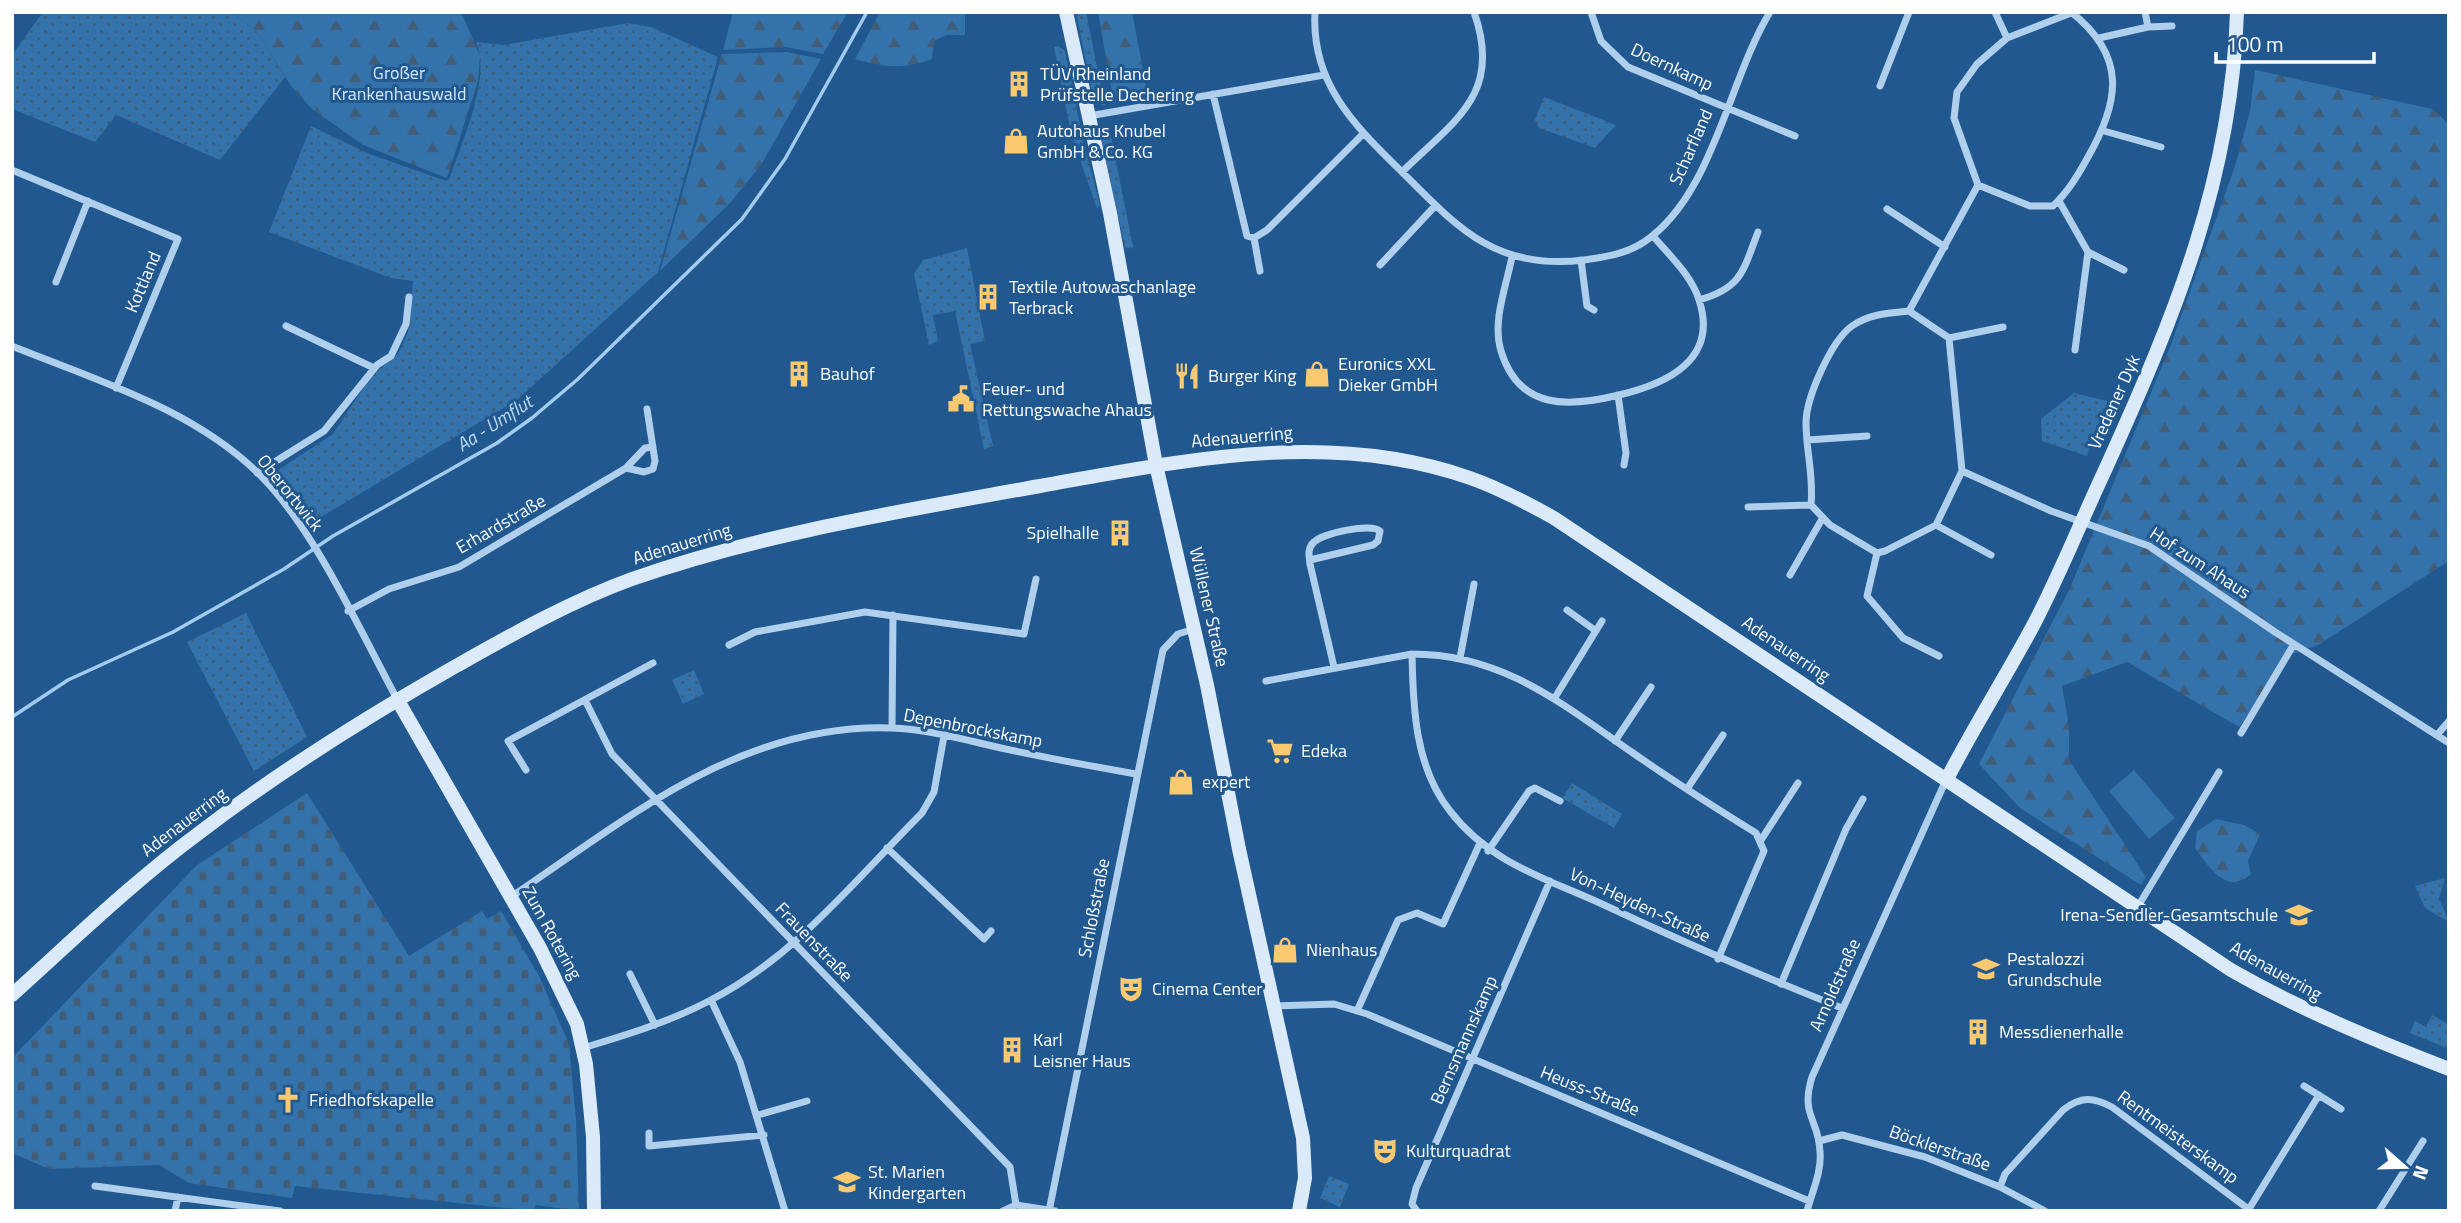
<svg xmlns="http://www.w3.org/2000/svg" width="2461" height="1223" viewBox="0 0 2461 1223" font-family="'Titillium Web',sans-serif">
<defs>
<pattern id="green-dots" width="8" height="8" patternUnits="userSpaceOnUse" patternTransform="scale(1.75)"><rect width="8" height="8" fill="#3472ac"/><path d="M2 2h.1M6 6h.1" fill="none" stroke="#415d77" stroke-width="1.8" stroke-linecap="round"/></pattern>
<pattern id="forest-firs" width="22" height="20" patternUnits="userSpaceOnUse" patternTransform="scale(1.75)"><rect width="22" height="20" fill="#3472ac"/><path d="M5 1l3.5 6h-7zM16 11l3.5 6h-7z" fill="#415d77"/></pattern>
<pattern id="cemetery-stones" width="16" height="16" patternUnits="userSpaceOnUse" patternTransform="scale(1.75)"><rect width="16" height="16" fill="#3472ac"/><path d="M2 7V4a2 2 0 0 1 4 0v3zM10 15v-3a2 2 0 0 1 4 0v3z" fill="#415d77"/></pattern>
</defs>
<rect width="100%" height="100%" fill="#20588f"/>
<path fill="url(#green-dots)" d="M43,12h189l26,21 27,44 -65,83 -104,-45 -21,27 -83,-33v-54z
M1076,12h10l19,94 -11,-4z
M628,23l23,4 67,30 -60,215 -141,128 -201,120 -38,-50 55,-36 39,-59 26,-21 10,-22 5,-51 -22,-3 -122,-46 42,-106 56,27 79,28 3,-1c12,-36 43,-103 27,-138l28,3z
M1058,46l7,5 16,79 -8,2 -3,-4 -16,-81z
M1544,97l72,28 -21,23 -56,-20 -4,-8z
M1110,131l23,116 -1,2 -7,-2 -25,-114z
M1075,136h7l18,69 -3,4 -24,-70z
M967,248l18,93 -15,3 23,102 -9,3 -29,-138 -22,4 5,26 -9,4 -15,-71 9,-14z
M2074,393l34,8 -21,55 -45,-15 -1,-22z
M246,613l61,124 -53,34 -67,-129z
M694,670l10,24 -21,10 -11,-24z
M1572,783l50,31 -8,14 -52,-30z
M2445,878l-6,20 10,24 -24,-14 -10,-22z
M2432,1015l17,10v24l-39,-16 5,-12 11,6z
M1329,1176l20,8 -9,23 -20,-9z"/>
<path fill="url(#forest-firs)" d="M232,12h229l19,44 -2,25 -31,97 -84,-33 -51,-36 -21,-23 -33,-53z
M733,12h115l-25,42 -38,-7 -62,3z
M880,12h85v23h-19l-12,6 -2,18c-29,11 -48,8 -77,0z
M1098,12h34l16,84 -34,7z
M787,52l34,7 -60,106 -31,38 -70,68 62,-217z
M2255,70l177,39 17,15v437l-131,84 -26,9 -53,73 -112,-65 -65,24 7,40v34l77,117 -5,8 -121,-77 -41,-44 91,-176 100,-241 65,-181 15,-55z
M2216,819l28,6 16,9 -12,27 3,13c-25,23 -43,-9 -56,-26l2,-17z"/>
<path fill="url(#cemetery-stones)" d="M307,793l102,163 73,-45 5,8 14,-8 38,65 30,68 7,76 3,91 -43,-6 -3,6 -238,-25 -3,12 -103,-15 -30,-18 -110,4 -37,-16v-95l185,-193z"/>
<path fill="#3472ac" d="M2134,770l41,48 -26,21 -40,-48z"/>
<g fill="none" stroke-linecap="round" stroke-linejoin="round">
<path stroke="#a3cbee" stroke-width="3.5" d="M12,717l56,-37 105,-48 111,-63 49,-33 164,-93 35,-25 46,-39 164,-160 43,-60 82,-147"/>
<path stroke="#afcfec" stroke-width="7" d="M1315,12c-4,70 38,112 84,157 58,58 96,102 185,91 21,-3 42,-6 60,-18 69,-46 84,-161 126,-230
M1591,12l10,29 27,26 167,69
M1995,12l12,26
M2148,27l24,-1
M2099,38l49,-11 -3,-15
M1880,86l29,-74
M1213,94l34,142 7,2 13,-8 96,-96
M1089,116l235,-41
M2104,131l57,16
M12,170l166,69 -62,149
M1402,172c53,-52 101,-78 72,-160
M1978,185l52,21h23c15,-14 25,-31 35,-49 32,-56 39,-101 -17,-145
M2059,201l29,51 36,18
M1887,209l58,38
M1254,238l6,33
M1512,257c-6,30 -20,64 -11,94 18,60 69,56 118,44 47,-11 100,-35 80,-95 -7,-24 -30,-45 -46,-64
M1581,260l6,46 7,4
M1380,265l55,-59
M56,282l32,-81
M1699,300c43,-12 44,-29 59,-68
M1909,311l40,27 13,133
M286,326l88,42
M1949,338l54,-11
M12,346c86,35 182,63 249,130 54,54 99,155 136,223
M2075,350l13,-98
M1618,395l8,58 -2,12
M1807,440l60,-4
M626,468l19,-20 8,-1
M257,473l67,-42 53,-66 14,-9 15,-32 3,-27
M1811,505l19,20 47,28 8,-2 51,-26 26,-54 89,40 98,35 126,86 174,111
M1748,507l63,-2c3,-28 -5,-54 -5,-82 0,-25 25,-82 46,-97 17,-12 37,-13 57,-15l69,-126 -24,-67 3,-26 20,-28 30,-26 64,-25
M1936,525l55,30
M1877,553l-10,43 36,42 36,18
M1310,560l63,-15 5,-4 2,-10c-9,-8 -57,2 -66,11 -7,6 -5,14 -4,22l24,103
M1790,575l32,-56
M1567,610l29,21
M348,611l41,-22 70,-22 167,-99 18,4 9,-3 2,-8 -8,-52
M729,645l26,-13 110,-20 159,22 12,-55
M1412,654c1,54 3,113 38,157 40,52 95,67 152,93 79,37 159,72 240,104
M1460,658l14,-74
M1266,681l146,-27c91,0 150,50 221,99 40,28 81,54 123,80l8,18 -46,108
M1554,699l48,-78
M585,700l27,54 398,413 6,38
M892,728l1,-113
M2241,733l53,-89
M2437,735l12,-14
M1615,741l36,-54
M526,770l-18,-29 145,-78
M1687,789l36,-54
M1761,840l37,-57
M887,848l97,91 7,-8
M1488,851l41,-60 6,-3 25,13
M511,897c117,-79 230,-174 380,-169 37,1 74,12 110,20 45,10 90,18 135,26
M2137,908l82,-136
M630,974l25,51
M1781,984l65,-155 17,-30
M711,1000l29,62 45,149
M1274,1006l60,-2 33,10 442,187
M1357,1011l41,-91 19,-7 26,11 37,-81
M583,1048c43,-13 86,-26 126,-47 84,-42 147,-122 213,-188l12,-21 10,-56
M2304,1086l37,23
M758,1115l49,-14
M649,1133v13l115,-11
M1819,1141l23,-6 83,22 75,30 45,24
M95,1186l185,25
M2000,1187l5,-13 58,-64c18,-14 30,-13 49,-3l139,104
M2249,1209l70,-114
M175,1211l3,-14
M1003,1211l13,-6 39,6
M1049,1211l114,-561 15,-16 16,-5
M1417,1211l-5,-7 4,-16 134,-307
M1807,1211c5,-19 15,-40 13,-59 -1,-33 -20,-36 -8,-75l134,-297
M2379,1211l44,-70"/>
<path stroke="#dbeaf9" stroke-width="14" d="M1066,12l44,201 46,252 51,220 32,164 64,289 2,40 -6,33
M397,699l143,249 37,76 9,40 7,73 1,74
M1947,779c27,-53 60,-104 88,-157 26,-50 47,-103 71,-154 68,-150 126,-289 131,-456
M12,995c61,-55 121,-113 187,-162 81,-62 169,-117 257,-167 57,-32 115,-65 176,-87 132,-46 271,-68 408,-93 141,-25 289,-58 430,-8 29,10 57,25 84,40l677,452c70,40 143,70 218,99"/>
</g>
<defs>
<g id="building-bare" transform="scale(2.1)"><path d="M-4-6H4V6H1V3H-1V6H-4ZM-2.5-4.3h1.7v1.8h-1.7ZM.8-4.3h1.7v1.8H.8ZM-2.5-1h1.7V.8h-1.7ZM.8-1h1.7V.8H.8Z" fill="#fac970" stroke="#20588f" stroke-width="2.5" paint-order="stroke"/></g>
<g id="shop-bare" transform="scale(2.1)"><path d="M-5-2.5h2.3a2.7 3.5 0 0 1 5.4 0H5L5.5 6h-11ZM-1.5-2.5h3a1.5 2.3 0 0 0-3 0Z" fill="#fac970" stroke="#20588f" stroke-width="2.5" paint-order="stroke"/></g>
<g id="restaurant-bare" transform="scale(2.1)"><path d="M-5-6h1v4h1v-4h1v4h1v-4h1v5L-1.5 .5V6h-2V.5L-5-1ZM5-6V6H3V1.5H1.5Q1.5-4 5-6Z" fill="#fac970" stroke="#20588f" stroke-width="2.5" paint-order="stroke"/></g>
<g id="civic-bare" transform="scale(2.1)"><path d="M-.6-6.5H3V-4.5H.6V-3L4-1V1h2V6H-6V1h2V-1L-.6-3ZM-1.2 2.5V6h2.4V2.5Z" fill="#fac970" stroke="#20588f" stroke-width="2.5" paint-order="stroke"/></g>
<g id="supermarket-bare" transform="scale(2.1)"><path d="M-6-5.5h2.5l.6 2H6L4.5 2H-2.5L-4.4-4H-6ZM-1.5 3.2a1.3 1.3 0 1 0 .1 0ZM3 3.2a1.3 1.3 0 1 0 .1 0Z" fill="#fac970" stroke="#20588f" stroke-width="2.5" paint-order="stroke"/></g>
<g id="school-bare" transform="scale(2.1)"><path d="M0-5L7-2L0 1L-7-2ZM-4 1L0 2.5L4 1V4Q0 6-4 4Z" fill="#fac970" stroke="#20588f" stroke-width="2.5" paint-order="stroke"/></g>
<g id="theatre-bare" transform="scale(2.1)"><path d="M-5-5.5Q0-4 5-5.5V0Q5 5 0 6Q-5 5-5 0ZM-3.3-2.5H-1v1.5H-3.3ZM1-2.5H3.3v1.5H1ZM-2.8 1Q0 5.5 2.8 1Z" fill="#fac970" stroke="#20588f" stroke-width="2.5" paint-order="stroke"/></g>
<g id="church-bare" transform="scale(2.1)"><path d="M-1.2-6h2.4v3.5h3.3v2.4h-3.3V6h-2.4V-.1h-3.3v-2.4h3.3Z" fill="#fac970" stroke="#20588f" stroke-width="2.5" paint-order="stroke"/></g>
</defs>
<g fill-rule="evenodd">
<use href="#building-bare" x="1019" y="84"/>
<use href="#shop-bare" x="1016" y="141"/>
<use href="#building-bare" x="988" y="297"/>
<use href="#building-bare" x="799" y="374"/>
<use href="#shop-bare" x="1317" y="374"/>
<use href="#restaurant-bare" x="1187" y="376"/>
<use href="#civic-bare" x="961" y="399"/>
<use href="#building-bare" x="1120" y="533"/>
<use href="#supermarket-bare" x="1280" y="751"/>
<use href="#shop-bare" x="1181" y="782"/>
<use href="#school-bare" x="2299" y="915"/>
<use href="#shop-bare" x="1285" y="950"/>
<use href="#school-bare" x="1986" y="969"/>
<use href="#theatre-bare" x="1131" y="989"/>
<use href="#building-bare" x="1978" y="1032"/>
<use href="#building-bare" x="1012" y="1050"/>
<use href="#church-bare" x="288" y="1100"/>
<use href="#theatre-bare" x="1385" y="1151"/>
<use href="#school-bare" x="847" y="1182"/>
</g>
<g text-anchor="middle" stroke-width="6" stroke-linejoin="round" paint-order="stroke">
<g font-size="18" fill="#fff" stroke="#20588f">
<text transform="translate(1672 67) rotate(25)" y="6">Doernkamp</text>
<text transform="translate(1691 147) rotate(-66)" y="6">Scharfland</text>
<text transform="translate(143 282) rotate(-67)" y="6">Kottland</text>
<text transform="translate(2114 402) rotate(-66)" y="6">Vredener Dyk</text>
<text transform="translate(1242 437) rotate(-5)" y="6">Adenauerring</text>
<text transform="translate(290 493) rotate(51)" y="6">Oberortwick</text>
<text transform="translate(501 524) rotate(-30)" y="6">Erhardstraße</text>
<text transform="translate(682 544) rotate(-17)" y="6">Adenauerring</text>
<text transform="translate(2200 563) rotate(33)" y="6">Hof zum Ahaus</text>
<text transform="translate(1209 607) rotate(77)" y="6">Wüllener Straße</text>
<text transform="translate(1786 649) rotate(34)" y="6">Adenauerring</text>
<text transform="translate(973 728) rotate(11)" y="6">Depenbrockskamp</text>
<text transform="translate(184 822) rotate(-37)" y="6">Adenauerring</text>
<text transform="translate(1640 905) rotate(25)" y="6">Von-Heyden-Straße</text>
<text transform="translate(1094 908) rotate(-79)" y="6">Schloßstraße</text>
<text transform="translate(552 933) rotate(61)" y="6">Zum Rotering</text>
<text transform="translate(814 942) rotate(46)" y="6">Frauenstraße</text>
<text transform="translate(2276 971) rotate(29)" y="6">Adenauerring</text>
<text transform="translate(1835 985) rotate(-66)" y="6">Arnoldstraße</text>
<text transform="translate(1464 1040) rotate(-66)" y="6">Bernsmannskamp</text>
<text transform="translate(1590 1091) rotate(22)" y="6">Heuss-Straße</text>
<text transform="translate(2178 1137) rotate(36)" y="6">Rentmeisterskamp</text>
<text transform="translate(1940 1148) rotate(19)" y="6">Böcklerstraße</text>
</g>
<g font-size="18" fill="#d5e8f9" stroke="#20588f">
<text x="399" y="79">Großer<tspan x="399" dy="21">Krankenhauswald</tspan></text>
</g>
<g font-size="18" fill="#fff" stroke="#20588f" text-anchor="start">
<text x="1040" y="80">TÜV Rheinland<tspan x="1040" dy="21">Prüfstelle Dechering</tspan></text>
<text x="1037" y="137">Autohaus Knubel<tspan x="1037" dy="21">GmbH &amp; Co. KG</tspan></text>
<text x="1009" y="293">Textile Autowaschanlage<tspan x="1009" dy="21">Terbrack</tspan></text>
<text x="1338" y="370">Euronics XXL<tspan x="1338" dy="21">Dieker GmbH</tspan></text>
<text x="820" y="380">Bauhof</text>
<text x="1208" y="382">Burger King</text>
<text x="982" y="395">Feuer- und<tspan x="982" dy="21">Rettungswache Ahaus</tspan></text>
<text x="1099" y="539" text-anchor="end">Spielhalle</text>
<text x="1301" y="757">Edeka</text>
<text x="1202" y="788">expert</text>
<text x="2278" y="921" text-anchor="end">Irena-Sendler-Gesamtschule</text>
<text x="1306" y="956">Nienhaus</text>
<text x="2007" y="965">Pestalozzi<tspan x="2007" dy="21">Grundschule</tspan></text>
<text x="1152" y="995">Cinema Center</text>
<text x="1999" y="1038">Messdienerhalle</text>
<text x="1033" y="1046">Karl<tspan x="1033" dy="21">Leisner Haus</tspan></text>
<text x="309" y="1106">Friedhofskapelle</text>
<text x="1406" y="1157">Kulturquadrat</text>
<text x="868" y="1178">St. Marien<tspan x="868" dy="21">Kindergarten</tspan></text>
</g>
<g font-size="19" font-style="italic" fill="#bbd9f3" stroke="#20588f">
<text transform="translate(494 423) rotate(-33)" y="7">Aa - Umflut</text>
</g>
</g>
<rect width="2461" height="1223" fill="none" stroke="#ffffff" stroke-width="28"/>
<g transform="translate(2405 1167) rotate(110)" stroke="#20588f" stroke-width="5" paint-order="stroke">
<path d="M0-5L12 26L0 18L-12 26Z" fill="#ffffff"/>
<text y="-10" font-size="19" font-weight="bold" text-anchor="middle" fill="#ffffff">N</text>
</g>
<path d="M2216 52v10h158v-10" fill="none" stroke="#ffffff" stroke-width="3.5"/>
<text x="2226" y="52" font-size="21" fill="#ffffff" stroke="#20588f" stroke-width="5" paint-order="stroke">100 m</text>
</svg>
